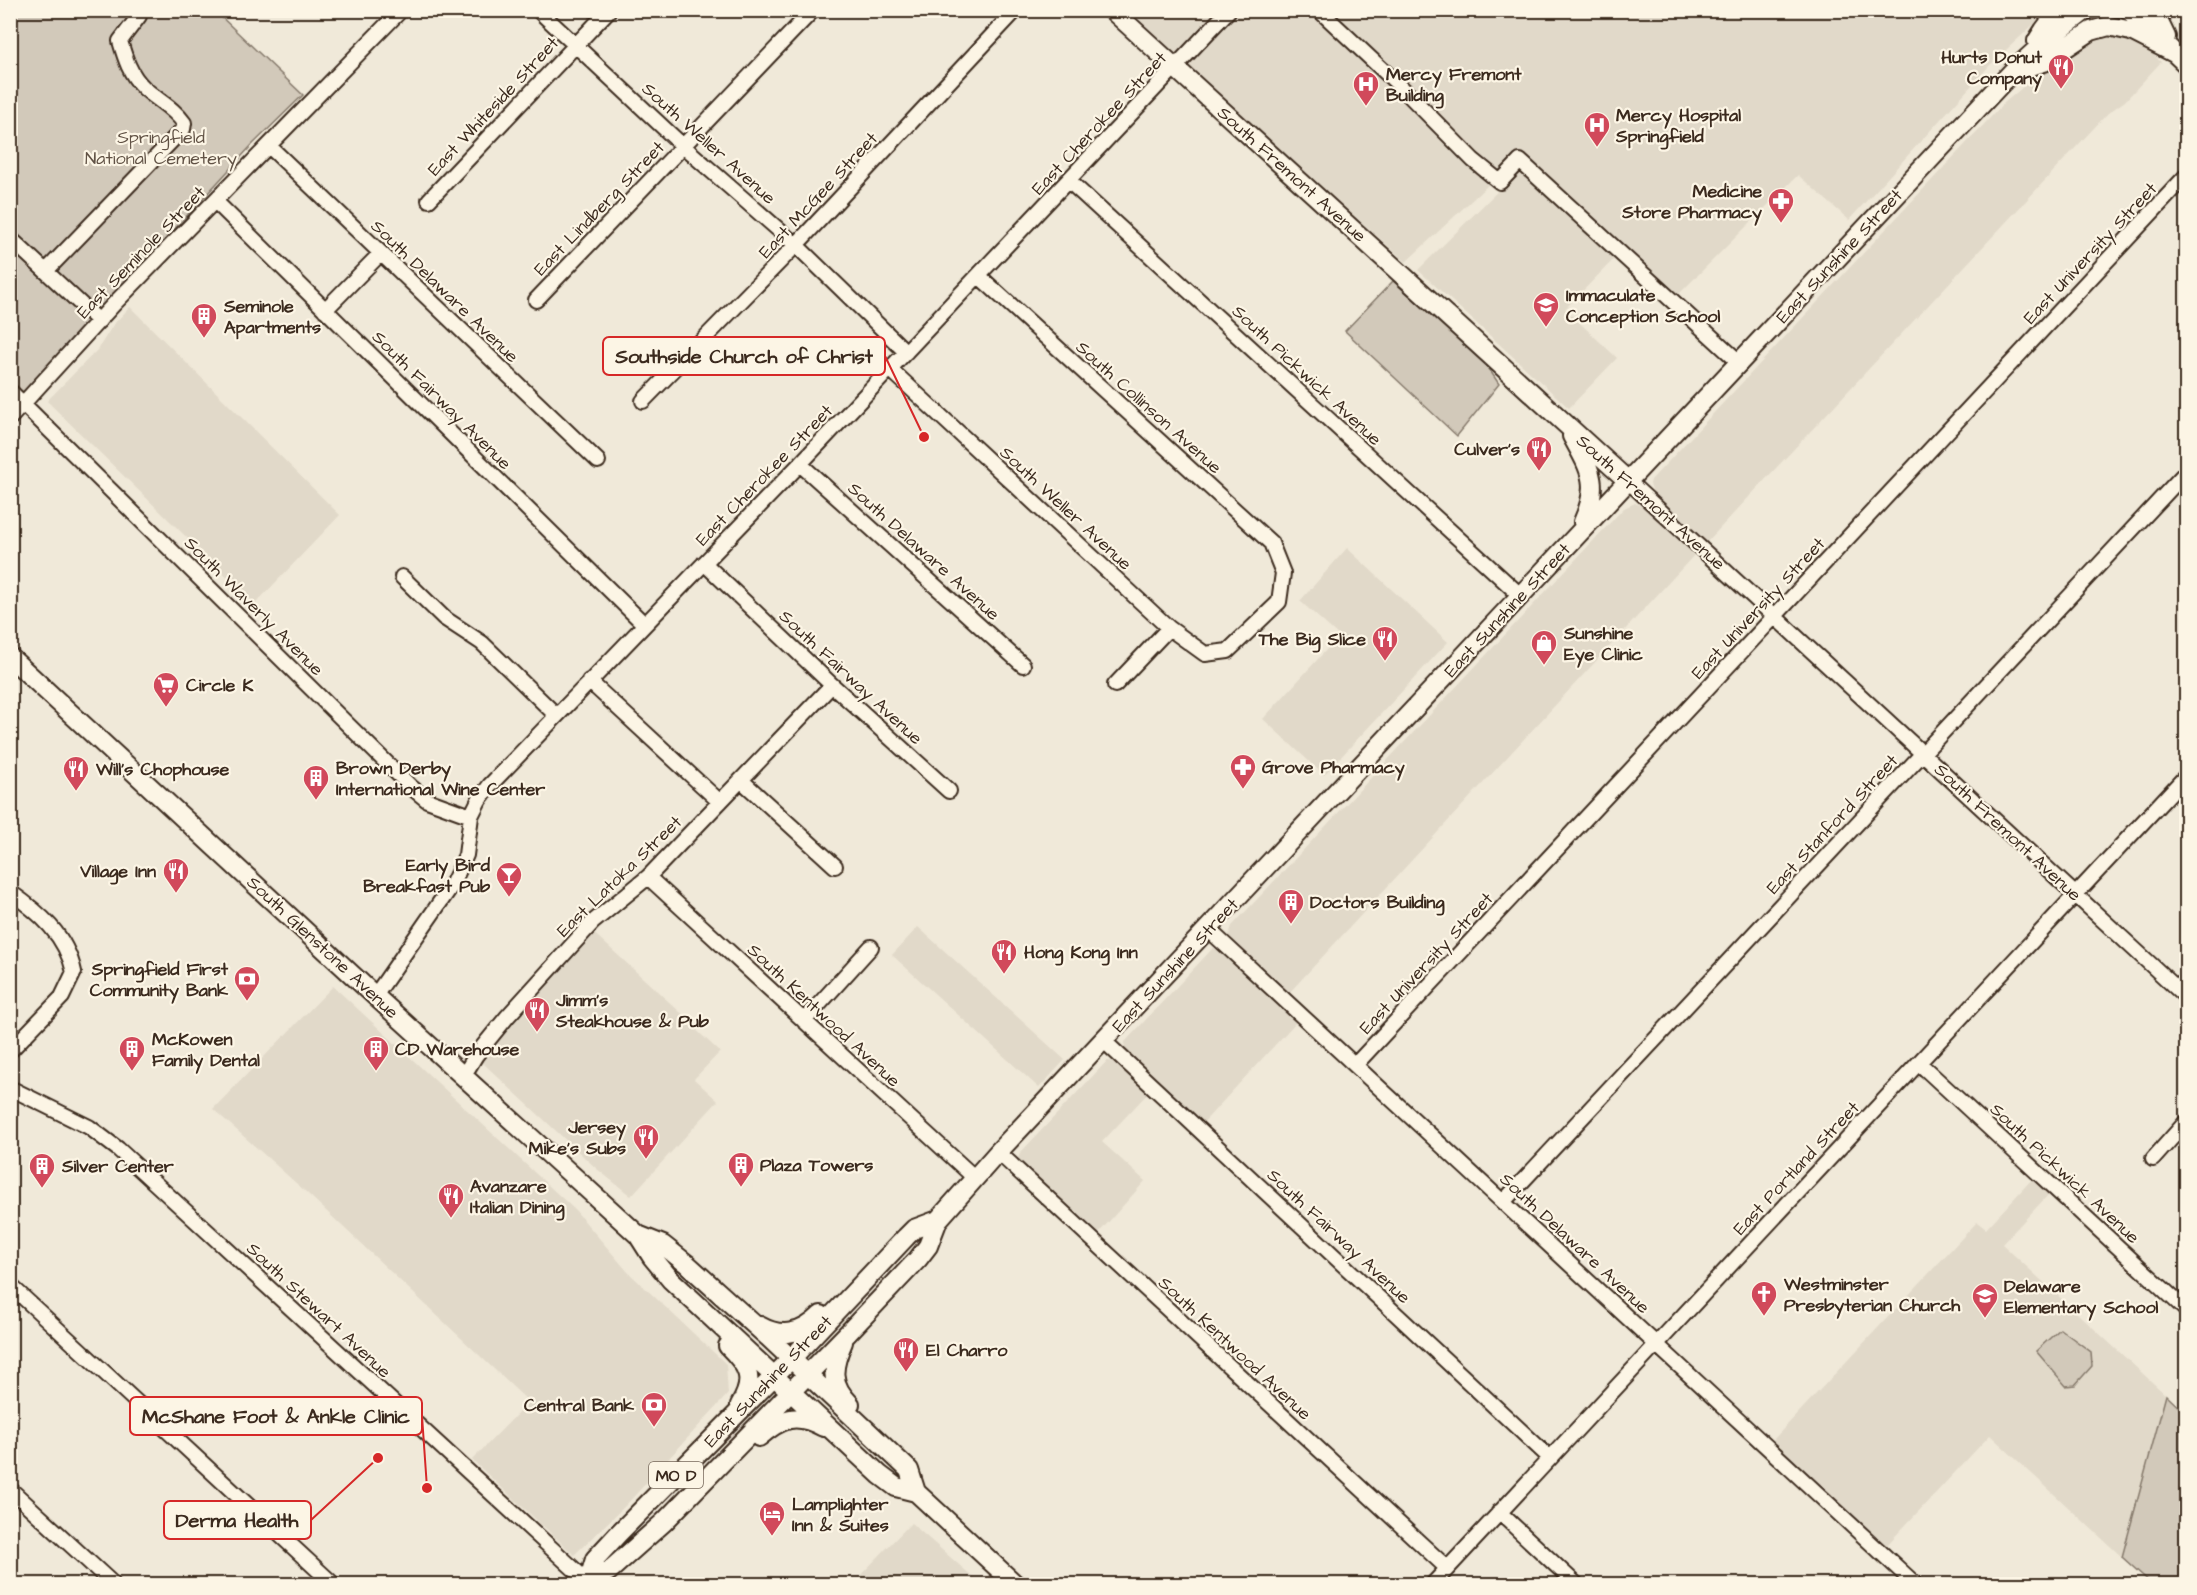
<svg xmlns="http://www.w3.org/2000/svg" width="2197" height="1595" viewBox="0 0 2197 1595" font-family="'Architects Daughter',sans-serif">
<rect width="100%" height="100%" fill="#f0e9d9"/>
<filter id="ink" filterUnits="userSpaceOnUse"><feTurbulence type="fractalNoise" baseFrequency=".0167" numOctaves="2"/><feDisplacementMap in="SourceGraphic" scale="12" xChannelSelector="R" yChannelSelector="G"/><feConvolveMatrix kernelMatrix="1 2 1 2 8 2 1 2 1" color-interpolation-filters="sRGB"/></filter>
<g filter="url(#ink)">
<path fill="#e1d9c9" d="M1126,11h922l-57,53 -142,156 -51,-45 -120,120 -156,-142 -116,109z
M2108,30l30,10 23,22 -36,39 -17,12 -402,430 -52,-48 -4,-11 1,-4 353,-377 55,-46z
M1518,171l96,88 -49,50 52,49 -48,50 -151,-138z
M130,307l210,208 -85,89 -208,-203 51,-52 15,-24z
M1635,503l15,7 46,43 -407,440 -58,-54 -2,-4 3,-9 392,-418z
M1347,548l101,94 -124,133 -61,-56 76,-83 -39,-35z
M586,926l105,96v3l29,27 -26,27 24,22 -87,95 -34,-27 -126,-117 9,-12z
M918,927l147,133 -26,28 -147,-133z
M1213,948l12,4 73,68 -96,104 -76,-71 -2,-10z
M333,986l242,224 53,62 98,92 2,30 -103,112 -51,49 -102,-95 57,-58 -223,-210 -93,-83z
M1107,1061h4l7,4 31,27 -47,50 43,39 -48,54 -79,-76 2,-6z
M2033,1178l16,16 -47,50 164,151 -44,162 -132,-122 -104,111 -113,-106 204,-218 9,7z
M911,1523l70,61h-129z"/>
<path fill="#d2c9ba" stroke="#867a6c" stroke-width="1.5" d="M11,11h204l88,84 -51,50 -241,262z
M1393,281l90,79 16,24 -42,52 -112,-105z
M2060,1329l31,23 1,14 -17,19 -9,1 -30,-35z
M2166,1395l20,19v166l-1,4h-33l-30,-27z"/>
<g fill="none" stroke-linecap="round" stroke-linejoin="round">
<g stroke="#3b2a1e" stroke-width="18">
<path id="minor" d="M538,10l145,136 113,99 110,107
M1319,10l82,77 72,73 27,22 20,-21 219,201
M269,146l329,315
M1069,181l452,415
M429,200l180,-190
M215,201l429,423
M10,238l89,83
M46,271l137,-142 1,-6c-10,-15 -27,-23 -40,-35 -14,-13 -19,-30 -24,-47l19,-25v-4
M536,300l277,-290
M325,310l55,-56
M890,369l279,259 36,26 23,-3 51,-49 4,-29 -12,-30 -292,-267
M10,391l401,396 16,13 44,16
M643,401l153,-156 220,-235
M10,418l104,-114 287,-294
M800,464l223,201
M1628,481l558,516
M704,563l128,122 117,106
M402,577l42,41 38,25 74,72
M589,681l131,121
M1115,685l54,-57
M742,781l93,85
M648,877l328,302
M10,892c30,21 56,43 64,80l-12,25 -52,54
M1208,929l707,655
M375,996l77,-111 14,-30 5,-39 8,-16 11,-15 310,-321 429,-454
M804,1021l67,-74
M1104,1041l446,417
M1919,1063l267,247
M1356,1064l830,-888
M464,1075l12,-20 31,-38 86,-95 55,-45 184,-192
M10,1088l79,39 29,22 470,433
M999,1153l448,415
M2153,1159l33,-37
M1504,1201l682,-729
M10,1285l323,299
M10,1489l103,95
M1499,1512l77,72
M1433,1584l753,-808"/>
</g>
<g stroke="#3b2a1e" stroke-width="22">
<path id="major" d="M1112,10l516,471
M2129,10l57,54
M2153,10l13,27
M2037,41l7,-11 15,-20
M2018,70l26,-8 47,-31 18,-5 22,5 45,23
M1572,436c19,35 28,48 11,86
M10,657l365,339 263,239 14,22 19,23 209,195 16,12 20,5 99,92
M638,1235l25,10 24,19 81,73 141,133 7,22
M760,1326c23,13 43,7 61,-11
M843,1342c-11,25 -14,41 7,62
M728,1346c20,20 28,33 12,59
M759,1437c22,-19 37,-25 64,-10
M588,1582l7,-23 24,-26 172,-174 115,-122 8,-8 24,-9
M585,1584l24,-13 55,-49 182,-187 72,-76 10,-13 10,-26 61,-69 1013,-1079 35,-32 39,-30"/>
</g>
<use href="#minor" stroke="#fcf5e5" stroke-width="14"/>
<use href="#major" stroke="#fcf5e5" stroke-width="18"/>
</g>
</g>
<defs>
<g id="restaurant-pin" transform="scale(1.35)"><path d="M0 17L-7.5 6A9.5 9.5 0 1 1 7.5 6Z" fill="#d1495b" stroke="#fcf5e5"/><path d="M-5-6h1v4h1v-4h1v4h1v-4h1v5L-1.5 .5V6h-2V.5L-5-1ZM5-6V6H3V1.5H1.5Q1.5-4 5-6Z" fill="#fff"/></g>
<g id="hospital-pin" transform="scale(1.35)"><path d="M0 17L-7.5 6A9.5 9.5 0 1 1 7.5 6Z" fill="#d1495b" stroke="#fcf5e5"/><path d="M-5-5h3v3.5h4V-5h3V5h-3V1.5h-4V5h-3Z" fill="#fff"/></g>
<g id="pharmacy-pin" transform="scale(1.35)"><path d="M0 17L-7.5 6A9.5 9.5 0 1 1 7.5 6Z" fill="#d1495b" stroke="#fcf5e5"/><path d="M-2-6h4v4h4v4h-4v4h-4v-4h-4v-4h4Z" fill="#fff"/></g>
<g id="school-pin" transform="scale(1.35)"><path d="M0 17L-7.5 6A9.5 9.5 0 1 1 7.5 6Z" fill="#d1495b" stroke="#fcf5e5"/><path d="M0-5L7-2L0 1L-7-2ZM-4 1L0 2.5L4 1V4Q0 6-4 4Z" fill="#fff"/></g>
<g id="building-pin" transform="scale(1.35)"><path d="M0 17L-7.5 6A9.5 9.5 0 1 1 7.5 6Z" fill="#d1495b" stroke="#fcf5e5"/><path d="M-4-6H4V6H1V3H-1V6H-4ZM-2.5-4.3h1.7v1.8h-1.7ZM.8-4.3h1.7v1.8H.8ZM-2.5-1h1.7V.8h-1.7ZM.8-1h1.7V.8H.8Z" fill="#fff"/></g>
<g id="shop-pin" transform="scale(1.35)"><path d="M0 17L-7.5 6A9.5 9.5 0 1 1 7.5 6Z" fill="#d1495b" stroke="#fcf5e5"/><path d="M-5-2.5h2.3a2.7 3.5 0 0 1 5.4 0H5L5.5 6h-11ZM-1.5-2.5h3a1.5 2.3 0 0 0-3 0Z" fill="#fff"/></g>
<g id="supermarket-pin" transform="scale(1.35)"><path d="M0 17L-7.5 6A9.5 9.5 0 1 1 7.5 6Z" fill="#d1495b" stroke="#fcf5e5"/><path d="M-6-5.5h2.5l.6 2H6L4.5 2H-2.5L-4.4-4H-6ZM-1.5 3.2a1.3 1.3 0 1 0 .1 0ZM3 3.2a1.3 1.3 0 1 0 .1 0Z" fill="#fff"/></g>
<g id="bar-pin" transform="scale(1.35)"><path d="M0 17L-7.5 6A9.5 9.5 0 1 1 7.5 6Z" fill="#d1495b" stroke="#fcf5e5"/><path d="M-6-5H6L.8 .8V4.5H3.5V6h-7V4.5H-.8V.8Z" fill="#fff"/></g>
<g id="bank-pin" transform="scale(1.35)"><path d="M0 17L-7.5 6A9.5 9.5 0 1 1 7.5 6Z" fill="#d1495b" stroke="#fcf5e5"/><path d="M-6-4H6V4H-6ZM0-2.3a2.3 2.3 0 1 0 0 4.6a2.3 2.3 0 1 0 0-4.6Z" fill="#fff"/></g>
<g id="church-pin" transform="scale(1.35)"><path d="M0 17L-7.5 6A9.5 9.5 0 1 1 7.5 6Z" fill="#d1495b" stroke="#fcf5e5"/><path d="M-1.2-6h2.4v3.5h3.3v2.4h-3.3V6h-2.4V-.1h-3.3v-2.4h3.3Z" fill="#fff"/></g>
<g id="hotel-pin" transform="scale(1.35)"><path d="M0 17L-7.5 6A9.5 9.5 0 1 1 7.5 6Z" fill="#d1495b" stroke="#fcf5e5"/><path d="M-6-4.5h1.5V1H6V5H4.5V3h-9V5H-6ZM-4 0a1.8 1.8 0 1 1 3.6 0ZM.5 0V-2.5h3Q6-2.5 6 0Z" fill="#fff"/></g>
</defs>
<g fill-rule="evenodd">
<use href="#restaurant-pin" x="2061" y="67"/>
<use href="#hospital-pin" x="1366" y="84"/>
<use href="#hospital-pin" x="1597" y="125"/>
<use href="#pharmacy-pin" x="1781" y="201"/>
<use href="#school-pin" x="1546" y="305"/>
<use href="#building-pin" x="204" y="316"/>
<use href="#restaurant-pin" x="1539" y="449"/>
<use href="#restaurant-pin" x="1385" y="639"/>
<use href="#shop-pin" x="1544" y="643"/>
<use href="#supermarket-pin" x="166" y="685"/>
<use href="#pharmacy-pin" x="1243" y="767"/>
<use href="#restaurant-pin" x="76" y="769"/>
<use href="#building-pin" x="316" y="778"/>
<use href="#restaurant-pin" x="176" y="871"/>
<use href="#bar-pin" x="509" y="875"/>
<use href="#building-pin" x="1291" y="902"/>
<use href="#restaurant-pin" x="1004" y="952"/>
<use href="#bank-pin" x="247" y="979"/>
<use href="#restaurant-pin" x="537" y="1010"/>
<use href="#building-pin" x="132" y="1049"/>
<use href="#building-pin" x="376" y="1049"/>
<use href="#restaurant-pin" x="646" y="1137"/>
<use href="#building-pin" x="741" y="1165"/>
<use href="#building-pin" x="42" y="1166"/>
<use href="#restaurant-pin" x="451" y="1196"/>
<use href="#church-pin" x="1764" y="1294"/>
<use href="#school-pin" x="1985" y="1296"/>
<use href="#restaurant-pin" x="906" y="1350"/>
<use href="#bank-pin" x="654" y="1405"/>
<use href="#hotel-pin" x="772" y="1514"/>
</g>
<g text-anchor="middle" stroke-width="4.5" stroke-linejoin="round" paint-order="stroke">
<rect fill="#fcf5e5" stroke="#75675a" stroke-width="1.5" x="649" y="1462" width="54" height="26" rx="4.5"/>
<g font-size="16" font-weight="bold" fill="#3b2a1e">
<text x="676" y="1481">MO D</text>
</g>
<g font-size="18" font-weight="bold" fill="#3b2a1e" stroke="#fcf5e5" text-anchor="start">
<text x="2042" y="63" text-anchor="end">Hurts Donut<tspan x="2042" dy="21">Company</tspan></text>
<text x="1386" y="80">Mercy Fremont<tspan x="1386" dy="21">Building</tspan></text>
<text x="1616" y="121">Mercy Hospital<tspan x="1616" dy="21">Springfield</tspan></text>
<text x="1762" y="197" text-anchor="end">Medicine<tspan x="1762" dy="21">Store Pharmacy</tspan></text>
<text x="1566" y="301">Immaculate<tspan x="1566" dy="21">Conception School</tspan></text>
<text x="224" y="312">Seminole<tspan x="224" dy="21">Apartments</tspan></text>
<text x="1520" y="455" text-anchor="end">Culver's</text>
<text x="1564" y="639">Sunshine<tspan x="1564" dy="21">Eye Clinic</tspan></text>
<text x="1366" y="645" text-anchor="end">The Big Slice</text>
<text x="186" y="691">Circle K</text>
<text x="1262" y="773">Grove Pharmacy</text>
<text x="336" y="774">Brown Derby<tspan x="336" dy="21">International Wine Center</tspan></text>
<text x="96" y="775">Will's Chophouse</text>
<text x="490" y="871" text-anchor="end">Early Bird<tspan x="490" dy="21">Breakfast Pub</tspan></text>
<text x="156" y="877" text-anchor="end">Village Inn</text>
<text x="1310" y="908">Doctors Building</text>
<text x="1024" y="958">Hong Kong Inn</text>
<text x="228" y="975" text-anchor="end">Springfield First<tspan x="228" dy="21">Community Bank</tspan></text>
<text x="556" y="1006">Jimm's<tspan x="556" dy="21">Steakhouse &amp; Pub</tspan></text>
<text x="152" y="1045">McKowen<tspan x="152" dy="21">Family Dental</tspan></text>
<text x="395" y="1055">CD Warehouse</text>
<text x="626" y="1133" text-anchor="end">Jersey<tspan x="626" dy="21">Mike's Subs</tspan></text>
<text x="760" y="1171">Plaza Towers</text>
<text x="62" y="1172">Silver Center</text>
<text x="470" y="1192">Avanzare<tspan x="470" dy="21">Italian Dining</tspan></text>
<text x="1784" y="1290">Westminster<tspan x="1784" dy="21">Presbyterian Church</tspan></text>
<text x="2004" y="1292">Delaware<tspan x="2004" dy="21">Elementary School</tspan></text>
<text x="926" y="1356">El Charro</text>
<text x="634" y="1411" text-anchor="end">Central Bank</text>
<text x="792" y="1510">Lamplighter<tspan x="792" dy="21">Inn &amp; Suites</tspan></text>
</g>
<g font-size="18" fill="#3b2a1e" stroke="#fcf5e5">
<text transform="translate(493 106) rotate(-47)" y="6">East Whiteside Street</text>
<text transform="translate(1099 123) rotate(-47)" y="6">East Cherokee Street</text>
<text transform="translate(709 143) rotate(42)" y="6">South Weller Avenue</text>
<text transform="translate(1292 174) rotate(42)" y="6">South Fremont Avenue</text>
<text transform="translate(818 195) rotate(-47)" y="6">East McGee Street</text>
<text transform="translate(599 208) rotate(-46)" y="6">East Lindberg Street</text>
<text transform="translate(141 252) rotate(-46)" y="6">East Seminole Street</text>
<text transform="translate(2090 253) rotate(-47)" y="6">East University Street</text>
<text transform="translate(1839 256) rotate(-47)" y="6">East Sunshine Street</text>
<text transform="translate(445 291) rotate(44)" y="6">South Delaware Avenue</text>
<text transform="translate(1307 375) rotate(43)" y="6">South Pickwick Avenue</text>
<text transform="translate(442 400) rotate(45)" y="6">South Fairway Avenue</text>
<text transform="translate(1149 407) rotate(42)" y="6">South Collinson Avenue</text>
<text transform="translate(764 475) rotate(-46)" y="6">East Cherokee Street</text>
<text transform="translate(1651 502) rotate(42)" y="6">South Fremont Avenue</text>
<text transform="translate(1066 508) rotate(43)" y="6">South Weller Avenue</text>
<text transform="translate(924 551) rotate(42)" y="6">South Delaware Avenue</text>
<text transform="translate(254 606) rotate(45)" y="6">South Waverly Avenue</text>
<text transform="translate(1758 608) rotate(-47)" y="6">East University Street</text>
<text transform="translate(1507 610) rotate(-47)" y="6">East Sunshine Street</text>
<text transform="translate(851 677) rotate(43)" y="6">South Fairway Avenue</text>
<text transform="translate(1832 824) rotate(-47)" y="6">East Stanford Street</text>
<text transform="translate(2008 832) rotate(43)" y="6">South Fremont Avenue</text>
<text transform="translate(619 876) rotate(-44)" y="6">East Latoka Street</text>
<text transform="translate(323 947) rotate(43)" y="6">South Glenstone Avenue</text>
<text transform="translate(1426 963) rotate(-47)" y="6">East University Street</text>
<text transform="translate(1175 965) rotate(-47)" y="6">East Sunshine Street</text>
<text transform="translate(824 1015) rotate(43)" y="6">South Kentwood Avenue</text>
<text transform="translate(1796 1168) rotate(-47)" y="6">East Portland Street</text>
<text transform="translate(2065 1173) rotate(43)" y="6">South Pickwick Avenue</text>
<text transform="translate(1339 1236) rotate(43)" y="6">South Fairway Avenue</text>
<text transform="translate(1575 1243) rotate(43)" y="6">South Delaware Avenue</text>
<text transform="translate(319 1310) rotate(43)" y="6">South Stewart Avenue</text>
<text transform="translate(1235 1348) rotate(43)" y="6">South Kentwood Avenue</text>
<text transform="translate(768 1381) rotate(-46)" y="6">East Sunshine Street</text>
</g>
<g font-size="18" fill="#615245" stroke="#fcf5e5">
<text x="161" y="143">Springfield<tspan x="161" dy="21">National Cemetery</tspan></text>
</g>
</g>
<path fill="none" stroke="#d62828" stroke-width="2" d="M924 437L885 356M427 1488L422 1416M378 1458L311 1520"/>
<g fill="#d62828" stroke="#fcf5e5" stroke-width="2">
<circle cx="924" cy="437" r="6"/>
<circle cx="427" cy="1488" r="6"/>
<circle cx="378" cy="1458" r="6"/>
</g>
<g fill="#fcf5e5" stroke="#d62828" stroke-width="2">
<rect x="603" y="337" width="282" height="38" rx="6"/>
<rect x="130" y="1397" width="292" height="38" rx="6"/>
<rect x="164" y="1501" width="147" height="38" rx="6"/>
</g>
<g font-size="20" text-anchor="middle" font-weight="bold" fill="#3b2a1e">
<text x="744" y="363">Southside Church of Christ</text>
<text x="276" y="1423">McShane Foot &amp; Ankle Clinic</text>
<text x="237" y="1527">Derma Health</text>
</g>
<rect width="2197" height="1595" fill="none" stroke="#fcf5e5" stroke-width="36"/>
<rect x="18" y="18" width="2161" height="1559" fill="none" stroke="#3b2a1e" stroke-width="2" filter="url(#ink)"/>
</svg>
